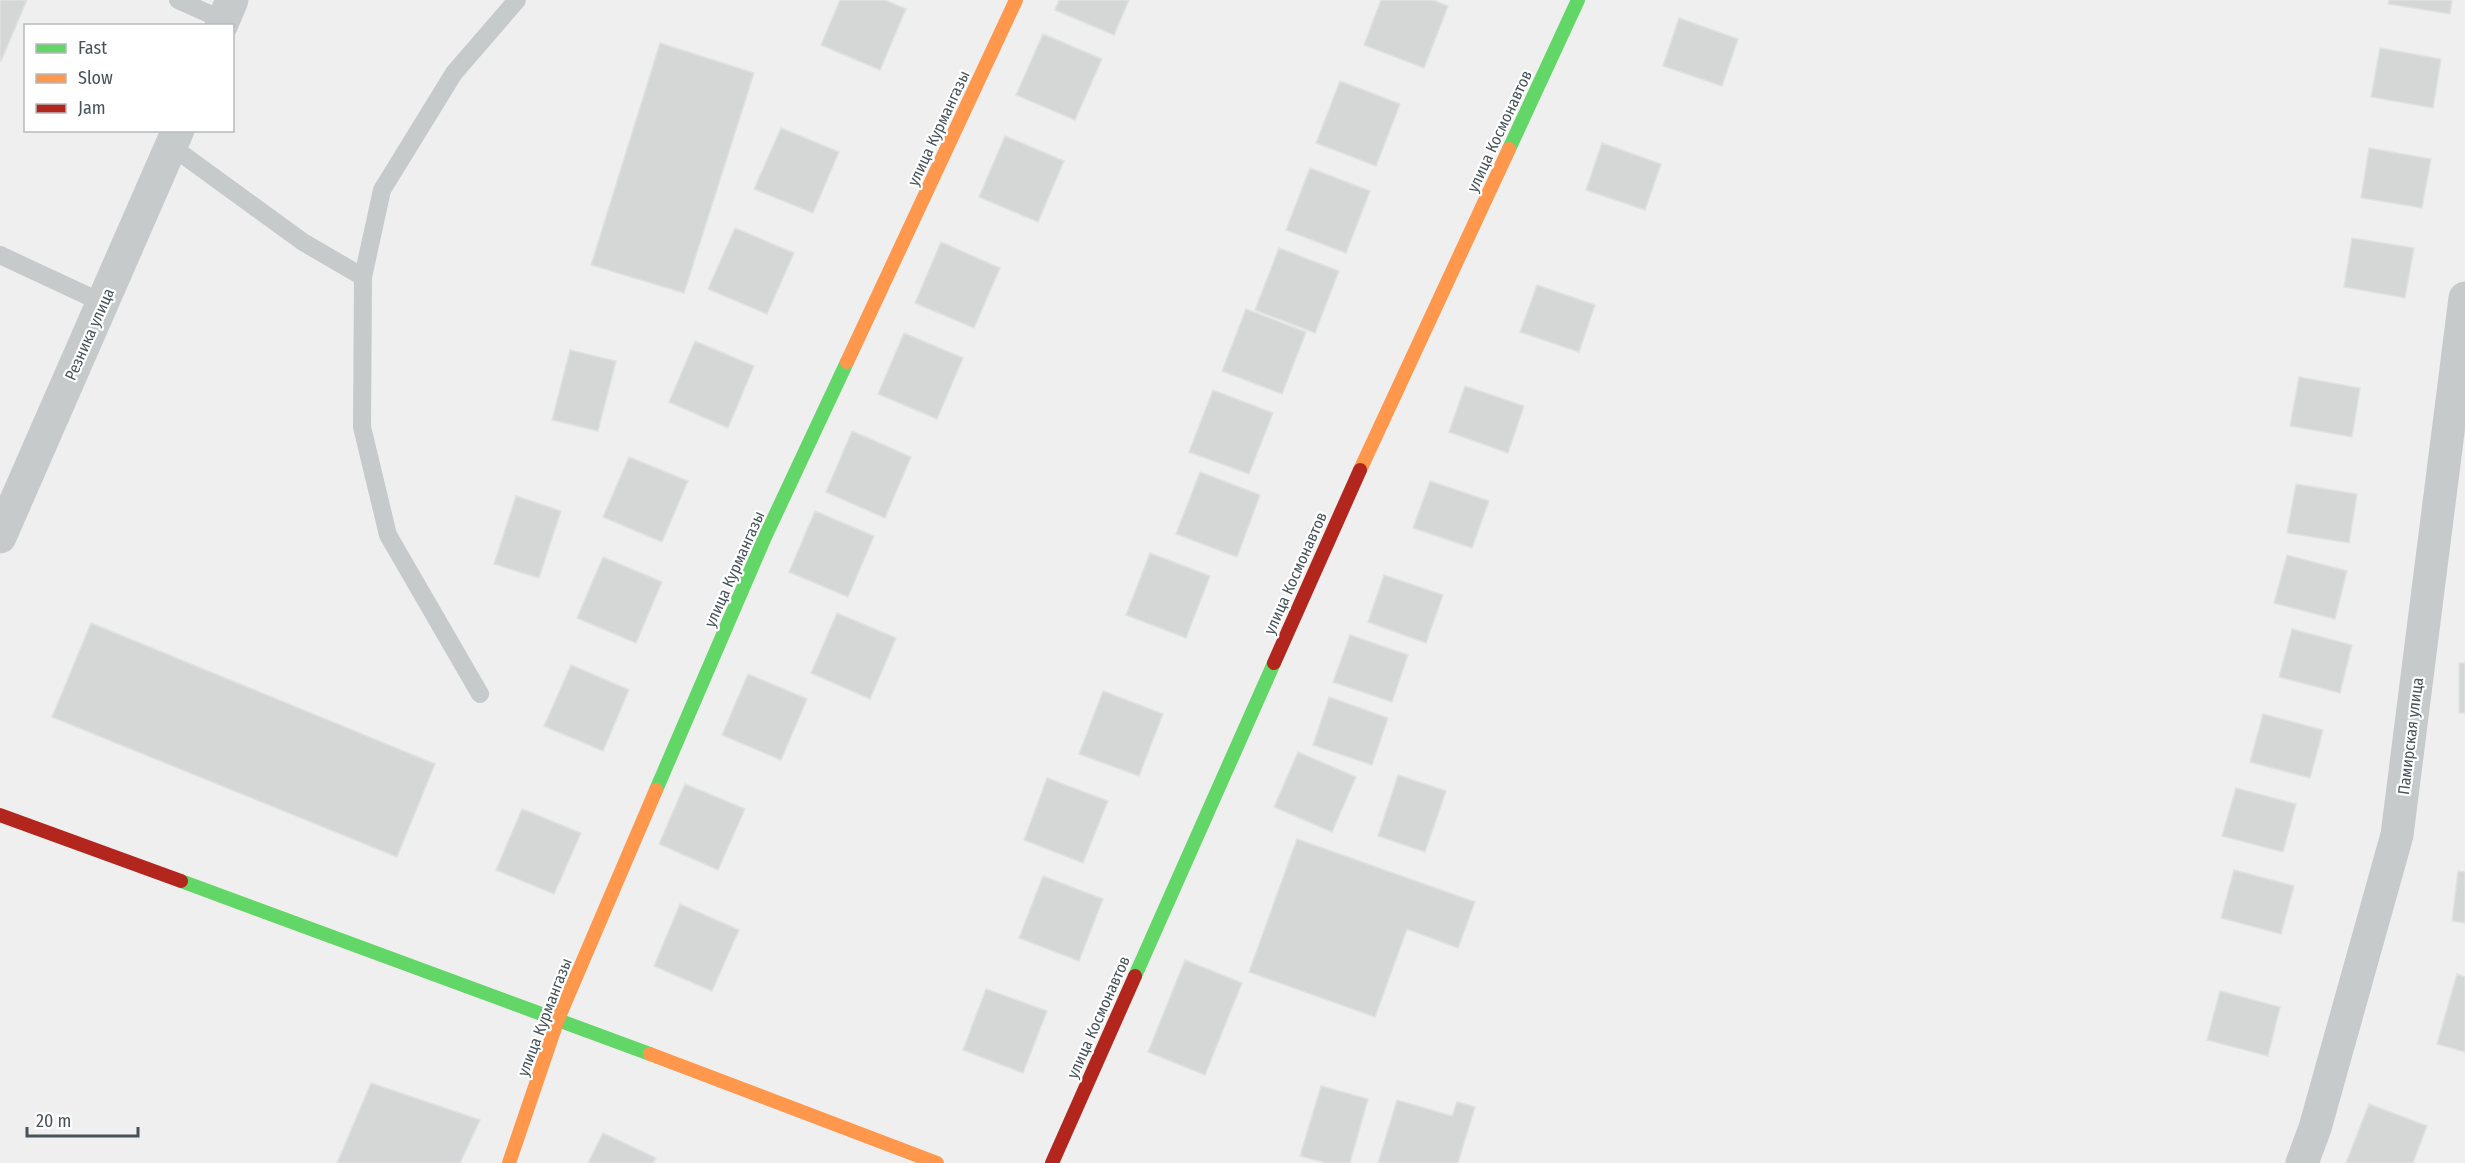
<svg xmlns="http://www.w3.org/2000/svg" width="2465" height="1163" viewBox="0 0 2465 1163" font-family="'Fira Sans Condensed',sans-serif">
<rect width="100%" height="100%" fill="#efefef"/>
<path fill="#d5d7d7" stroke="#e0e1e2" stroke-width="1.5" d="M0,0h27l-26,61 -1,-1z
M840,0h45l21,9 -26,61 -59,-25z
M1059,0h70l-15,35 -59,-25z
M1381,0h52l15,6 -24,62 -60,-23z
M2389,0h63l-2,14 -62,-10z
M1679,18l59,21 -16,47 -59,-20z
M1043,34l59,25 -27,61 -59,-25z
M660,43l94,30 -70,220 -93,-28z
M2380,48l61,11 -8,49 -62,-11z
M1340,81l60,23 -24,62 -60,-23z
M781,128l58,24 -26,61 -59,-24z
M1005,136l59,25 -26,61 -59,-25z
M1602,143l59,21 -16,46 -59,-20z
M2369,148l62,11 -9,49 -61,-10z
M1310,168l60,23 -24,62 -60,-23z
M735,228l59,25 -27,61 -59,-25z
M2352,238l62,10 -9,50 -61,-11z
M941,242l59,26 -26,60 -59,-25z
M1279,248l60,23 -24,62 -60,-23z
M1537,285l58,20 -16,47 -59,-20z
M1246,309l60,23 -24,62 -60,-23z
M904,333l59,25 -26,61 -59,-25z
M695,341l59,25 -26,62 -59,-26z
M570,350l46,11 -18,70 -46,-11z
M2299,377l61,11 -8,49 -62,-11z
M1465,386l59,20 -16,47 -59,-21z
M1213,390l60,23 -24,61 -60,-22z
M852,431l59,26 -26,61 -59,-26z
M629,457l59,24 -26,61 -59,-25z
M1200,472l60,23 -23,62 -61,-23z
M1430,481l59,20 -17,47 -59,-20z
M2296,484l61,10 -8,49 -62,-10z
M516,496l45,15 -22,67 -45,-14z
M815,511l59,25 -26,61 -59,-25z
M1150,553l60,23 -24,62 -60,-23z
M2287,555l60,16 -12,48 -61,-16z
M603,557l59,25 -26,61 -59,-25z
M1384,575l59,20 -17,48 -58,-21z
M837,613l59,25 -26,61 -59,-26z
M91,623l344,141 -38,93 -345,-140z
M2292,629l60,16 -12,48 -61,-16z
M1350,635l58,20 -16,47 -59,-20z
M2459,663h6v50h-6z
M571,665l58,25 -26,61 -59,-25z
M748,674l59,25 -26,61 -59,-25z
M1103,691l60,23 -24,62 -60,-22z
M1329,697l59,21 -16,47 -59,-20z
M2263,714l60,16 -13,48 -60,-16z
M1298,752l58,25 -24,55 -58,-25z
M1398,775l48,16 -21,61 -47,-16z
M1047,778l61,23 -25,62 -59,-23z
M685,784l60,25 -27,61 -59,-26z
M2236,788l60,16 -13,48 -61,-16z
M522,809l59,24 -27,61 -58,-24z
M1297,839l178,63 -17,46 -51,-19 -32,88 -126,-45z
M2234,870l60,16 -13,48 -60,-16z
M2458,871l7,1v51l-13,-2z
M1043,876l60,23 -24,62 -60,-23z
M680,904l59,26 -27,61 -58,-25z
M1185,960l57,23 -37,92 -57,-23z
M2457,974l8,3v75l-28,-8z
M986,989l61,22 -24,62 -60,-23z
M2220,991l60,16 -12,49 -61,-16z
M371,1083l109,37 -20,43h-123z
M1321,1086l47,13 -18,64h-24l-26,-7z
M1397,1100l55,16 5,-14 18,5 -17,56h-80z
M2369,1104l58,22 -14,37h-67z
M603,1133l53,25 -3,5h-65z"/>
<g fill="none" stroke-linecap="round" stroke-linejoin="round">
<path stroke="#c6cacb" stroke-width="18" d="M178,0l45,20
M171,146l132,96 60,35
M0,255l103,48
M480,694l-92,-159 -26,-108 1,-150 19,-87 72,-117 63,-73"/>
<path stroke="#c6cacb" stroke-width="33" d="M221,26l11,-26
M0,537l178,-407
M2302,1163l13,-35 82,-293 68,-537"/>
<path stroke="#63d668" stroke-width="14" d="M1509,149l69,-149
M656,790l109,-253 82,-175
M181,881l469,173
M1135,976l139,-313"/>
<path stroke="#ff974d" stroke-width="14" d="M847,362l169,-362
M1360,470l149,-321
M650,1054l287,109
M509,1163l49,-144 98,-229"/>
<path stroke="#b3261e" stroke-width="14" d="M1274,663l86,-193
M0,815l181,66
M1052,1163l83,-187"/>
</g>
<g text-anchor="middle" stroke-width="4.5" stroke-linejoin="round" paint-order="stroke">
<g font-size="16" fill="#47535a" stroke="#fff">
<text transform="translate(938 128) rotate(-65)" y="6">улица Курмангазы</text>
<text transform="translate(1499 131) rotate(-65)" y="6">улица Космонавтов</text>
<text transform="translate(89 334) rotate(-66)" y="6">Резника улица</text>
<text transform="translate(734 569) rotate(-66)" y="6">улица Курмангазы</text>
<text transform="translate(1295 573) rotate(-66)" y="6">улица Космонавтов</text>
<text transform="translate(2410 736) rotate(-83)" y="6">Памирская улица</text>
<text transform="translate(544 1017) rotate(-69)" y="6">улица Курмангазы</text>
<text transform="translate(1098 1017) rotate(-66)" y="6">улица Космонавтов</text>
</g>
</g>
<rect x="24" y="24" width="210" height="108" fill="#ffffff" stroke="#b5babd" stroke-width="1.5"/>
<rect x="36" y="44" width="30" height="9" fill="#63d668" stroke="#b5babd" stroke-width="1.5"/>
<text x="78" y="54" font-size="18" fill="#47535a">Fast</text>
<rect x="36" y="74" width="30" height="9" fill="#ff974d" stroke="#b5babd" stroke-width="1.5"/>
<text x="78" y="84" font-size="18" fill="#47535a">Slow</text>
<rect x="36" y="104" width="30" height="9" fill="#b3261e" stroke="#b5babd" stroke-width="1.5"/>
<text x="78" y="114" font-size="18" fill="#47535a">Jam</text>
<path d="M27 1127v9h111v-9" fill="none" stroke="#47535a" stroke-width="3"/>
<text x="36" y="1127" font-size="18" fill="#47535a" stroke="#ffffff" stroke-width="4.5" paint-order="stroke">20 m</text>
</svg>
